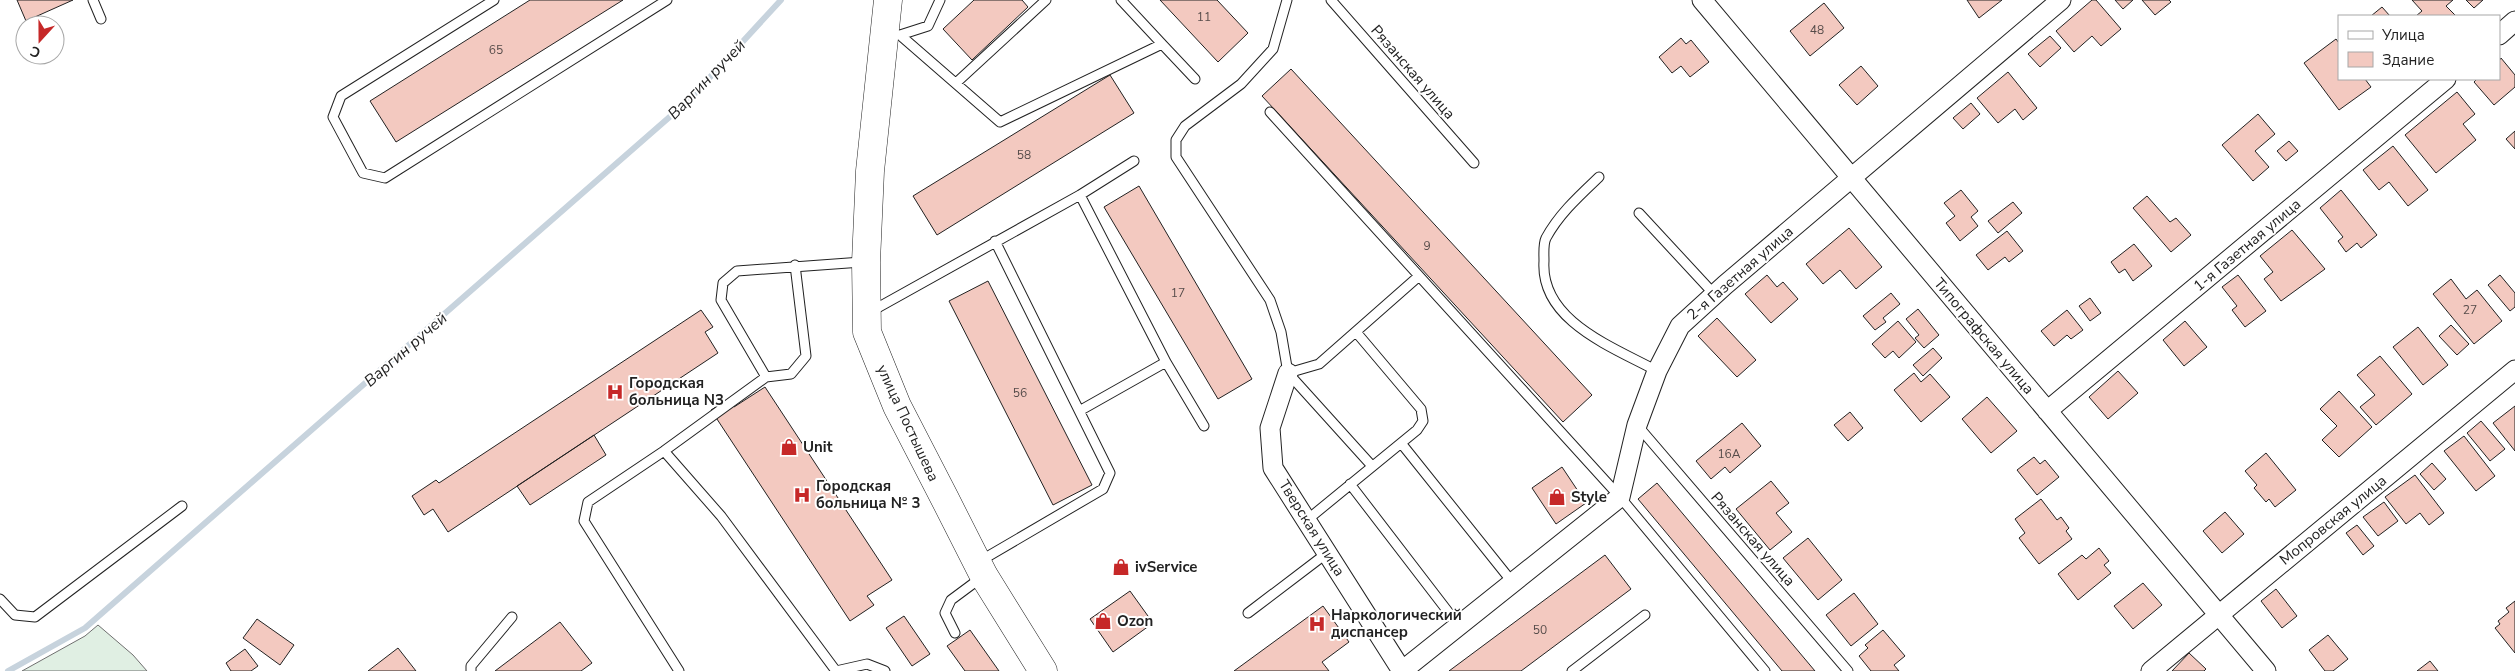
<svg xmlns="http://www.w3.org/2000/svg" width="2515" height="671" viewBox="0 0 2515 671" font-family="'Nunito Sans',sans-serif">
<rect width="100%" height="100%" fill="#fff"/>
<path fill="#e0efe3" stroke="#6f6f6f" d="M98,625l35,30 14,16h-125l63,-35z"/>
<g fill="none" stroke-linecap="round" stroke-linejoin="round">
<path stroke="#c7d3dd" stroke-width="6" d="M8,671l77,-43 604,-528 92,-100"/>
</g>
<path fill="#f3c9c0" stroke="#222" d="M17,0h56l-47,21z
M530,0h93l-227,142 -26,-41z
M974,0h48l6,7 -56,53 -29,-31z
M1160,0h57l31,33 -30,29z
M1967,0h35l-23,18z
M2092,0h4l25,29 -20,17 -9,-10 -18,16 -18,-21z
M2115,0h18l-10,9z
M2142,0h27l2,2 -16,13z
M2412,0h41l-7,6 10,10h-40l6,-5z
M2466,0h17l-9,8z
M1824,3l20,25 -34,28 -20,-25z
M2382,7l8,9h-19z
M2050,36l11,12 -21,19 -12,-13z
M1681,38l5,6 5,-4 18,22 -19,15 -9,-11 -9,7 -13,-16z
M2336,39l3,4v36h26l6,8 -32,23 -35,-47z
M2501,58l14,17v12l-21,18 -20,-23 3,-3h22v-18z
M1861,66l17,20 -21,19 -18,-20z
M1291,69l301,326 -29,27 -301,-326z
M2008,72l29,36 -14,12 -8,-11 -17,14 -21,-25z
M1110,75l24,38 -197,122 -24,-39z
M2457,92l18,22 -12,10 13,16 -40,33 -31,-38z
M1971,103l9,11 -17,15 -10,-11z
M2258,114l17,20 -20,17 14,16 -16,14 -31,-36z
M2515,131v18l-9,-10z
M2289,141l9,10 -12,10 -9,-10z
M2393,146l35,44 -20,16 -19,-24 -10,8 -16,-20z
M1139,186l113,193 -34,20 -114,-192z
M1961,190l17,21 -7,6 7,9 -18,15 -14,-18 9,-7 -11,-13z
M2341,190l36,45 -16,13 -4,-5 -11,9 -8,-11 5,-4 -23,-29z
M2147,196l23,26 6,-4 15,17 -20,17 -38,-44z
M2013,202l9,11 -24,20 -10,-12z
M1849,228l33,39 -26,22 -16,-19 -17,14 -17,-20z
M2292,230l33,39 -44,32 -17,-22 9,-7 -13,-16z
M2007,231l16,20 -14,11 -4,-5 -17,13 -12,-15z
M2134,244l18,22 -19,15 -8,-12 -6,4 -8,-11z
M1767,275l10,12 6,-5 15,17 -27,24 -26,-29z
M2238,275l28,36 -21,16 -13,-17 5,-4 -15,-19z
M2500,275l15,18v14l-5,4 -22,-26z
M2451,279l15,20 11,-9 25,31 -28,23 -41,-50z
M988,281l104,204 -39,20 -104,-204z
M1891,293l9,11 -17,14 3,4 -11,8 -12,-14z
M2090,298l11,15 -11,8 -11,-15z
M1918,309l21,26 -15,13 -9,-10 4,-3 -13,-16z
M701,310l12,17 -8,5 13,21 -270,179 -15,-23 -9,6 -12,-19 24,-16 3,3z
M2067,310l16,20 -12,9 -4,-4 -13,11 -13,-15z
M1717,318l39,42 -19,17 -39,-41z
M1898,321l18,21 -17,16 -6,-7 -8,7 -13,-14z
M2185,321l22,26 -23,19 -21,-26z
M2451,325l18,19 -12,11 -18,-19z
M2418,327l30,38 -25,20 -30,-38z
M1933,348l9,10 -19,18 -10,-11z
M2380,356l32,38 -36,31 -16,-18 15,-12 -18,-20z
M2118,371l20,22 -30,26 -19,-22z
M1914,373l7,9 9,-8 20,23 -29,25 -27,-32z
M765,387l127,193 -25,16 7,9 -24,16 -139,-211 18,-11 5,8z
M2339,391l33,36 -33,30 -17,-17 15,-14 -17,-17z
M1987,397l30,34 -26,22 -29,-34z
M2515,406v45l-22,-28z
M1850,412l13,16 -15,13 -14,-16z
M2481,421l24,28 -15,12 -23,-28z
M1742,423l19,23 -31,27 -5,-6 -14,12 -15,-18z
M594,435l12,20 -76,50 -13,-19z
M2464,436l31,40 -19,15 -32,-40z
M2266,453l30,37 -21,17 -6,-8 -3,3 -12,-14 3,-3 -12,-14z
M2034,457l6,7 5,-4 14,17 -22,18 -20,-25z
M2432,463l14,16 -12,11 -14,-16z
M1562,467l24,36 -30,21 -24,-36z
M2415,475l29,38 -15,12 -9,-12 -14,11 -21,-27z
M1771,481l18,22 -13,10 16,19 -22,18 -34,-41z
M1657,483l158,188h-33l-144,-172z
M2041,499l16,21 4,-3 8,11 -3,3 6,8 -33,25 -20,-26 6,-5 -10,-14z
M2384,502l14,19 -20,15 -15,-19z
M2225,512l19,22 -22,19 -19,-22z
M2357,525l17,21 -11,9 -17,-22z
M1808,538l34,42 -24,20 -35,-42z
M2099,548l10,13 -5,4 7,8 -33,27 -20,-26 24,-19 4,4z
M1605,555l26,34 -110,82h-72z
M2143,583l19,22 -29,24 -19,-23z
M2276,589l21,27 -15,12 -21,-27z
M1130,591l23,32 -40,29 -23,-33z
M1854,593l24,31 -27,22 -25,-31z
M2515,601v52l-20,-25 5,-4 -2,-3 11,-9 -3,-4z
M1323,606l26,36 -27,20 7,9h-95z
M904,616l26,38 -18,12 -26,-38z
M257,619l37,26 -14,20 -37,-27z
M560,622l32,41 -11,8h-86z
M970,630l29,41h-34l-18,-25z
M1883,630l22,26 -11,9 5,6h-28l-12,-15 9,-8 -3,-3z
M2328,635l20,24 -15,12h-8l-16,-21z
M398,648l18,23h-48z
M245,649l13,17 -7,5h-20l-5,-8z
M2189,653l17,16 -2,2h-32z
M2430,661l8,10h-21z"/>
<g fill="none" stroke-linecap="round" stroke-linejoin="round">
<g stroke="#222" stroke-width="11">
<path id="service" d="M93,0l8,19
M494,0l-153,96 -8,21 30,56 22,5 282,-178
M1121,0l41,44
M1287,0l-14,49 -32,35 -56,42 -9,14v17l94,143 11,32 7,41 84,93
M1331,0l143,163
M887,34l13,1 100,87 162,-78 33,35
M900,35l28,-9 12,-26
M956,83l90,-83
M1270,112l350,385 145,174
M1599,177c-20,19 -40,37 -53,61 -3,6 -2,16 -2,23 -4,60 69,86 113,110
M1080,195l86,167 38,64
M1639,213l75,81
M870,312l210,-117 54,-34
M1288,373l31,-9 100,-88
M766,377l-45,-77 2,-17 14,-12 125,-9
M1081,410l85,-48
M1637,425l211,246
M1401,443l112,140
M664,451l57,65 115,155
M1350,484l109,142
M1307,520l110,-90 6,-9 -2,-12 -65,-77
M980,561l123,-72 7,-16 -115,-232
M0,599l15,16 20,2 147,-111
M1248,613l79,-60
M955,633l-10,-20 6,-13 31,-23
M471,671v-5l41,-49
M679,671l-95,-150 4,-19 76,-51 102,-74 25,-3 15,-18 -11,-91
M836,671l31,-7 18,7
M1572,671l73,-56"/>
</g>
<g stroke="#222" stroke-width="21">
<path id="minor" d="M1702,0l564,671
M2499,35l16,-14
M1288,373l-18,55 3,40 129,203
M2047,411l399,-332
M1402,671l218,-174 17,-72 20,-54 23,-45 45,-41 336,-285
M2151,671l364,-301"/>
</g>
<g stroke="#222" stroke-width="29">
<path id="primary" d="M888,0l-18,171 -4,91 1,70 30,74 48,93 39,77 59,95"/>
</g>
<use href="#service" stroke="#fff" stroke-width="9"/>
<use href="#minor" stroke="#fff" stroke-width="19"/>
<use href="#primary" stroke="#fff" stroke-width="28"/>
</g>
<defs>
<g id="hospital-bare" transform="scale(1.35)"><path d="M-5-5h3v3.5h4V-5h3V5h-3V1.5h-4V5h-3Z" fill="#c62828" stroke="#fff" stroke-width="2.5" paint-order="stroke"/></g>
<g id="shop-bare" transform="scale(1.35)"><path d="M-5-2.5h2.3a2.7 3.5 0 0 1 5.4 0H5L5.5 6h-11ZM-1.5-2.5h3a1.5 2.3 0 0 0-3 0Z" fill="#c62828" stroke="#fff" stroke-width="2.5" paint-order="stroke"/></g>
</defs>
<g fill-rule="evenodd">
<use href="#hospital-bare" x="615" y="392"/>
<use href="#shop-bare" x="789" y="447"/>
<use href="#hospital-bare" x="802" y="495"/>
<use href="#shop-bare" x="1557" y="497"/>
<use href="#shop-bare" x="1121" y="567"/>
<use href="#shop-bare" x="1103" y="621"/>
<use href="#hospital-bare" x="1317" y="624"/>
</g>
<g text-anchor="middle" stroke-width="4" stroke-linejoin="round" paint-order="stroke">
<g font-size="12" fill="#564c4a">
<text x="1204" y="21">11</text>
<text x="1817" y="34">48</text>
<text x="496" y="54">65</text>
<text x="1024" y="159">58</text>
<text x="1427" y="250">9</text>
<text x="1178" y="297">17</text>
<text x="2470" y="314">27</text>
<text x="1020" y="397">56</text>
<text x="1729" y="458">16А</text>
<text x="1540" y="634">50</text>
</g>
<g font-size="15" fill="#222" stroke="#fff">
<text transform="translate(1413 72) rotate(49)" y="5">Рязанская улица</text>
<text transform="translate(2247 245) rotate(-40)" y="5">1-я Газетная улица</text>
<text transform="translate(1740 273) rotate(-41)" y="5">2-я Газетная улица</text>
<text transform="translate(1984 336) rotate(50)" y="5">Типографская улица</text>
<text transform="translate(908 423) rotate(65)" y="5">улица Постышева</text>
<text transform="translate(2333 520) rotate(-39)" y="5">Мопровская улица</text>
<text transform="translate(1312 528) rotate(58)" y="5">Тверская улица</text>
<text transform="translate(1753 539) rotate(49)" y="5">Рязанская улица</text>
</g>
<g font-size="15" font-weight="bold" fill="#222" stroke="#fff" text-anchor="start">
<text x="629" y="388">Городская<tspan x="629" dy="17">больница N3</tspan></text>
<text x="803" y="452">Unit</text>
<text x="816" y="491">Городская<tspan x="816" dy="17">больница № 3</tspan></text>
<text x="1571" y="502">Style</text>
<text x="1135" y="572">ivService</text>
<text x="1331" y="620">Наркологический<tspan x="1331" dy="17">диспансер</tspan></text>
<text x="1117" y="626">Ozon</text>
</g>
<g font-size="16" font-style="italic" fill="#222" stroke="#fff">
<text transform="translate(706 79) rotate(-46)" y="6">Варгин ручей</text>
<text transform="translate(405 349) rotate(-41)" y="6">Варгин ручей</text>
</g>
</g>
<rect x="2338" y="15" width="162" height="65" fill="#ffffff" stroke="#a7a7a7"/>
<rect x="2348" y="31" width="25" height="8" fill="#ffffff" stroke="#a7a7a7"/>
<text x="2382" y="40" font-size="15" fill="#222222">Улица</text>
<rect x="2348" y="52" width="25" height="15" fill="#f3c9c0" stroke="#a7a7a7"/>
<text x="2382" y="65" font-size="15" fill="#222222">Здание</text>
<g transform="translate(40 40) rotate(201)"><circle r="24" fill="#ffffff" stroke="#a7a7a7"/>
<path d="M0-4L9 19L0 12L-9 19Z" fill="#c62828"/>
<text y="-8" font-size="14" font-weight="bold" text-anchor="middle" fill="#222222">С</text>
</g>
</svg>
